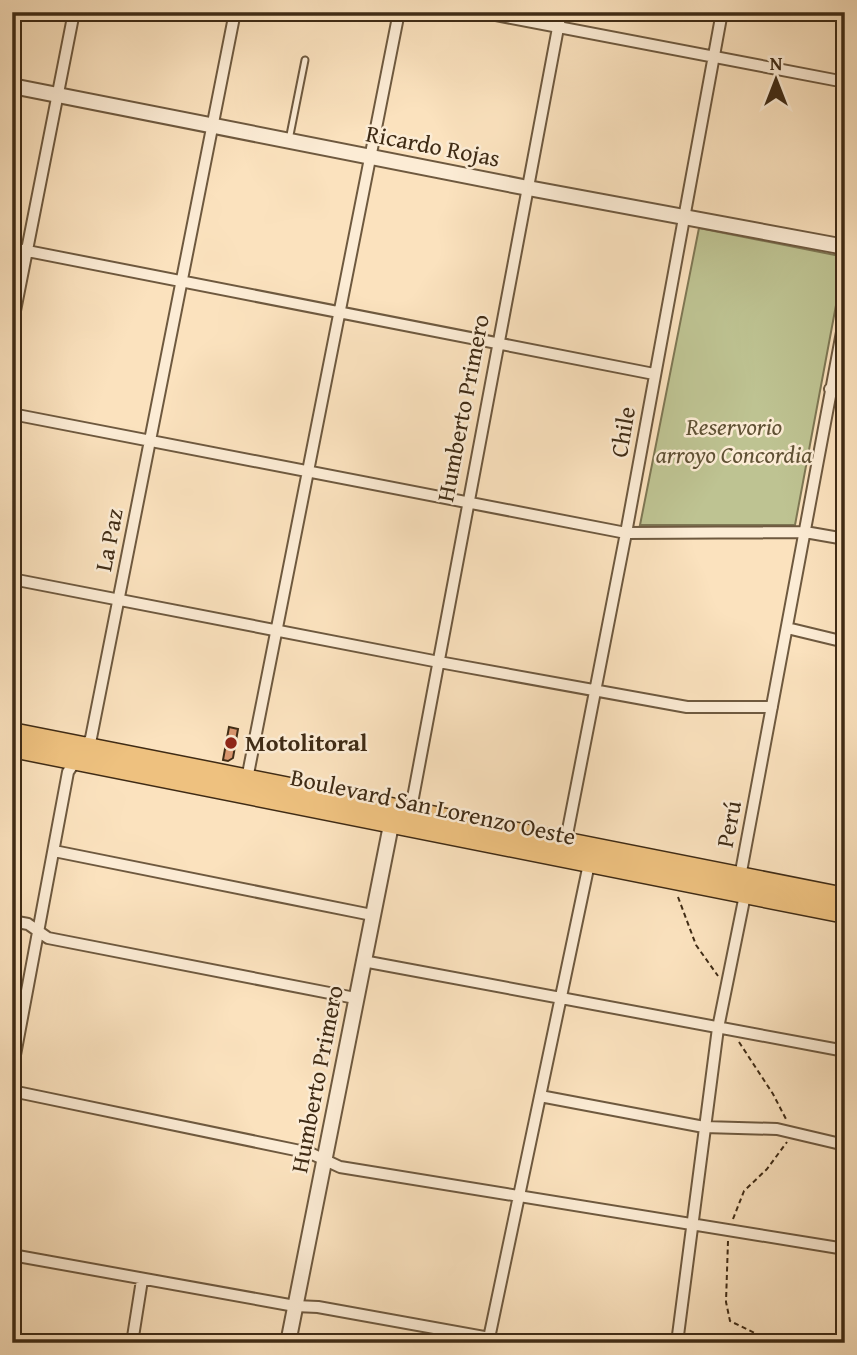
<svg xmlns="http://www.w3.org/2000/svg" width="857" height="1355" viewBox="0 0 857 1355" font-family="'Gentium Book Plus',serif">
<rect width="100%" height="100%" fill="#fbe2be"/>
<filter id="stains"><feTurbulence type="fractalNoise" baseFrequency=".00286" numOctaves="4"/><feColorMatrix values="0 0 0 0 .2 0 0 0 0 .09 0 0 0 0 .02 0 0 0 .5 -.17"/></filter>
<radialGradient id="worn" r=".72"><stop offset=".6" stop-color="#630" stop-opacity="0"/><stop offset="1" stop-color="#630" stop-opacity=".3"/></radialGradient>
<path fill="#bec392" stroke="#7e7754" stroke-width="2" d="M699,228l146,29 -50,268h-155z"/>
<path fill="#da9770" stroke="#3f2b15" stroke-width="2" d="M229,727l9,2 -5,29 -5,3 -5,-1z"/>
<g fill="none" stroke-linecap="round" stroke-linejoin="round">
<g stroke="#6e593f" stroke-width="9">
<path id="service" d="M289,140l16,-80"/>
</g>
<g stroke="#6e593f" stroke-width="14">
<path id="minor" d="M480,12l365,70
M12,248l642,126
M12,326l62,-314
M830,389l15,3
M12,414l614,119 179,-1 40,7
M12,579l427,83 248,45h85
M787,628l58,14
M246,784l153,-772
M405,812l7,-9 149,-791
M565,845l61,-312 96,-521
M54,851l318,64
M12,921l16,3 20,14 307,60
M363,961l482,90
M12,1071l56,-299 23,-34 144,-726
M12,1091l298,62 30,14 505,82
M540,1096l164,31 73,2 68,16
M12,1255l283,51 23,1 200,36
M132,1343l10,-63
M488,1343l102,-484
M677,1343l41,-315 27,-133 -5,-18 105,-561"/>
</g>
<g stroke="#6e593f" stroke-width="18">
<path id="tertiary" d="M12,86l516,102 317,59
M288,1343l103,-518"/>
</g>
<g stroke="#3f2b15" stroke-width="21">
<path id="primary" d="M12,732l833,165
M12,748l833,166"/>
</g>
<path stroke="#3f2b15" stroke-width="2" stroke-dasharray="5 3.5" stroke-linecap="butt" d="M678,897l18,48 22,31
M739,1042l34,52 14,27
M733,1219l11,-28 23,-22 20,-27
M728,1241l-2,61 4,19 35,17 3,5"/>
<use href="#service" stroke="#fcecd5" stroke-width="5"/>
<use href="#minor" stroke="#fcecd5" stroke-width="10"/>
<use href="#tertiary" stroke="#fcecd5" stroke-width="14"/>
<use href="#primary" stroke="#eec17f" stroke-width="18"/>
</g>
<circle fill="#8f2418" stroke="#fcecd5" stroke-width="2.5" cx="231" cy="743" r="7"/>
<g text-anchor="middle" stroke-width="5" stroke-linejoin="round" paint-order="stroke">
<g font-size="24" fill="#3f2b15" stroke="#fcecd5">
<text transform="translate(433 146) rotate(11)" y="8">Ricardo Rojas</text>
<text transform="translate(463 408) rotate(-79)" y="8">Humberto Primero</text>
<text transform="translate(623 432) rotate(-80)" y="8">Chile</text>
<text transform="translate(109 540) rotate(-79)" y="8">La Paz</text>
<text transform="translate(433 807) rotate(12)" y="8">Boulevard San Lorenzo Oeste</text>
<text transform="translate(729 824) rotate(-79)" y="8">Perú</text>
<text transform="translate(317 1079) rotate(-79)" y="8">Humberto Primero</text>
</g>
<g font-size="24" font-style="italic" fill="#5f5134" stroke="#fcecd5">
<text x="734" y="435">Reservorio<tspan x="734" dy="28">arroyo Concordia</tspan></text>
</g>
<g font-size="24" font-weight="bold" fill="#3f2b15" stroke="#fcecd5" text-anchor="start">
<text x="245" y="751">Motolitoral</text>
</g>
</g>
<rect width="857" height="1355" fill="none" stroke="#fbe2be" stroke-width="42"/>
<rect x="14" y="14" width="829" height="1327" fill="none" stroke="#3f2b15" stroke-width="3.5"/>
<rect x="21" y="21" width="815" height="1313" fill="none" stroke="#3f2b15" stroke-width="2"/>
<g transform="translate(776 80)" stroke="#fcecd5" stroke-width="5" paint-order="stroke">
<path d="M0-5L12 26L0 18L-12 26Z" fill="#3f2b15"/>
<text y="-10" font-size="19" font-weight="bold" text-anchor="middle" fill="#3f2b15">N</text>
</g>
<rect width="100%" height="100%" filter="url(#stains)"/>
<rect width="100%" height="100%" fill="url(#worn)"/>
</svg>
